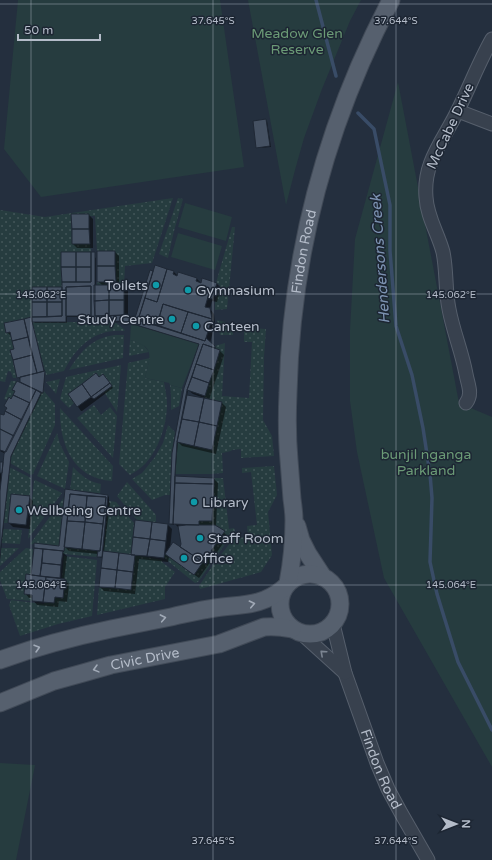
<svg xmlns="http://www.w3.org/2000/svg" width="492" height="860" viewBox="0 0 492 860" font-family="'Varela Round',sans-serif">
<defs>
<pattern id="grass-dots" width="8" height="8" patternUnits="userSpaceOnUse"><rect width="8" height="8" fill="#263c3f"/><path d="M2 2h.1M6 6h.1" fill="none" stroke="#435659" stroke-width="1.8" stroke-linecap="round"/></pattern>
</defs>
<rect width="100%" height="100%" fill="#242f3e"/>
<path fill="url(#grass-dots)" d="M173,198l-21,65 -27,3 -1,19h-27v-3l19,-1 -1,-30h-18l-2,-35h-6v-2h-18l1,30h18l1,8 -30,1 1,34h-30v30l-28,7 2,9 4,-1 4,17 -4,1 7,28h-4l-2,-6 -3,-1 -3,11 -5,-1v-171l45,7z
M178,198l5,1 -9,32 -6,27 -9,-4z
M232,227h3l-8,82 -12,1v-7l5,-18 -4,-2z
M217,320l8,2v4h7v3h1v6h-13z
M32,322h83l10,8 -1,1c-29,-3 -48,16 -60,40l-18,4z
M248,328l18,1 -2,28 -1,63 9,16 2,20 -33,2v-9l-9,1 -1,1 -9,2 1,20 -12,1 1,-24 10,-48 -18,-4 16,-47 -5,-3v-2l10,-3 -3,53 27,2 3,-56h-8v-11z
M115,335h9l-1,23 -54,12c12,-19 23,-32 46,-35z
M130,340l12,3 7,9 -20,4z
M150,358l-5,20 19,4c1,7 3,14 3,22 0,20 -8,45 -22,60 -4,4 -10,8 -15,11l-11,-11 9,-101z
M121,365l-4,47 -13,-20 8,-6 -9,-12 -4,3 -3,-4 -28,21 6,9 -5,5 -9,-9 6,-22z
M60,379l-4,15 -10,-12z
M11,381h6l-5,9 3,1 -4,8 -2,-2 -2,3 -3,-1z
M170,385l12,3 -3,18 -8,4v-15z
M43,390l12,14v21l-22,49 -2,1 -21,-12 1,-7 30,-63h2z
M94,405l7,10 9,-8 7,9 -4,42 -36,-40z
M60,408l53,58 -1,15c-40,-2 -53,-39 -52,-73z
M168,425l7,7 -3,22 -2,41h-5l-13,5 -20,-21 10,-6 13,-16 8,-14z
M57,433l3,11 9,18 -4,27 -28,-13z
M274,466l3,29 -9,17 4,43 -11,17 -61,17 -1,-3 16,-24 5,3 5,-6 -5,-3 14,-18 14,-1 -1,-11 10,-1 -6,-53 -9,1v-5z
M9,467l22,11 -1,18 -19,-2 -3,29h-5z
M73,467c9,9 16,15 28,17l-1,10 -30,-4z
M214,478h9l6,51 5,-1 1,3 -17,23h-3l-4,-3 13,-20 -9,-6h-16v-4h13z
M35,480l27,13 -34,46 6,-58z
M127,482l29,33v8l-19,-3 -20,-24z
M65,496l-5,51 -30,-3z
M109,501l7,1 18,21 -3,32 -28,-4z
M3,529l19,1 -2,14 -19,-1z
M64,547l34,4 -1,6 -34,-3z
M1,548h18l-19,18z
M26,548l7,1 -2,26h-5l-2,19 8,1v6l-25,-2 -7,-19v-8z
M165,554l29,21 14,-20 3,2 -1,2 3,2 -15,21 -3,1 -31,-25z
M135,555l27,5v2l13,10 -10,15v12l-68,16 2,-28 32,3z
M64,556l33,4 -5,56 -34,8 -38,12 -11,-31 2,-5 33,4 1,-2 9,1 1,-6 8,1 2,-19 -3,-1z"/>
<path fill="#263c3f" d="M18,0h202l24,167 -203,30 -37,-48z
M248,0h113l-11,21 -28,68 -18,49 -9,32 -9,35z
M398,82l61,321 33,14v350l-108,-189 -27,-126 -7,-51v-71l5,-91z
M185,203l47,14 -6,24 -48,-14z
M178,233l44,13 -7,24 -44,-13z
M131,323l68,21 -17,44 -12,-3 -1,-2 -24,-5c5,-22 11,-31 -15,-38z
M177,442l35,8 -1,24h-36z
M0,763l35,2 -19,95h-16z"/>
<path fill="#0007" fill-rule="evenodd" d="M266,120l1,1 4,26 -13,1 -1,-1z
M72,215h17l4,4v29h-16l-4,-4z
M115,252l4,4v30h4l5,4v27l8,2 14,-48 4,2 19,-2 5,5 19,3 4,4 16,1 4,4 -4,14 -5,-1 -2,8 4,5 1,10 -5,19 6,5 -1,2 5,1 4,4 -15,45 13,3 4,4 -10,47 -34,-8 -4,-4 -3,35 39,2 4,4 -2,42h-2l14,11 -13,19 4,4 -2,2 -4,-3 -14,20 -30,-21 -1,5 -29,-3 -4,35 -31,-3 -4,-4 3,-29 -4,-1 -1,-1v-2l-29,-3 -4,-4 -1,5h-2l5,4 -3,24 5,4 -2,18 -8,-1 -1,6 -21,-2 -4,-5v-2h-4l-4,-5 7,-17 4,-27 -1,-1 25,-1 6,-57 42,6 1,1v5l1,1 -6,49 28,4 36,-31 4,4 -2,20 10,-1 2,-3 -3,-17 -5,-5v2l-4,-1 3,-70 12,-65 14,-45 -74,-22 -31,1 -2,-2v-4h-25v6h-32l-2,-1v-34h28l33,-31 2,1v28h7l-5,-5zM188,390l5,4 11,4 -1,1 -16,-3z
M30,318l1,1 14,54 -2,21 -1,-1 -31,64 -11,103v-97h3l1,2 2,-11 -6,-3v-35h4l12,-24 -2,-2 7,-6v-4l-3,-3 -3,-27 -3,-13 -5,-5 -2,-8z
M103,375l10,13 -31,23h-1l-12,-17z
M12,495l17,2 4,4 -3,28 -17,-2 -4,-4z"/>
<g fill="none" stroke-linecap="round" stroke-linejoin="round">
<path stroke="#394c67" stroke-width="3.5" d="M316,0l20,76
M358,113l16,16 16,76v46l6,75 16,49 11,53 7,46 2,24 -2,64 7,32 21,68 34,68"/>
</g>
<path fill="#455162" stroke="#1f2835" d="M266,119l4,27 -14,2 -3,-27z
M71,214h18v15h-17z
M72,229h17l1,15h-18z
M97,251h18v15h-18z
M61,252h15v15h-15z
M76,252h15v15h-15z
M91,252h4v64l29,-1 11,3 15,-48 3,1 -15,49 67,21 1,-3 9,8v2l-12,-4 -16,46 -10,52 -2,32 -2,50h-4l3,-71 12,-65 15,-44 -76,-23 -32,1v-36l-25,1v35h-34v-5l30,-1v-34h29z
M155,265l12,4 -10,33 -12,-4z
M97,266h18l1,16h-19z
M61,267h15v15h-14z
M76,267h15v15h-15z
M167,269l7,2 -1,3 4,2 1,-4 19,6 -1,3 5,2 1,-5 15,5 -5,16 -4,-2 -3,10 5,1 2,11 -49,-15 -6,21 -19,-5 7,-22 12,4z
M94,285h15v15l-15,1z
M109,285h15v15h-15z
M91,286v30h-25v-29z
M32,287h15v15h-15z
M47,287h15v15h-15z
M109,300v16h-14l-1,-15z
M109,300h15v15l-15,1z
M32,302h15v15h-15z
M47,302h15v14l-15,1z
M163,304l25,8 -7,21 -24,-8z
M188,312l24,7 -7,22 -24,-8z
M31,317l13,54 -7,2 -13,-54z
M24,319l4,18 -16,4 -2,-9 -4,1 -2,-10z
M28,337l4,18 -19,5 -3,-10 4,-1 -2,-8z
M203,344l17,6 -6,20 -18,-6z
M32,355l5,18 -20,5 -4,-18z
M196,364l18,6 -5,13 -17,-6z
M45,371l-2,22 -23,-11v-5z
M96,373l3,4 4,-3 7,9 -19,14 -9,-13z
M192,377l17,6 -4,13 -18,-6z
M17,381l19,9 -6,13 -17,-8 2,-4 -3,-1z
M110,383l2,3 -18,13 -3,-2z
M82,384l9,13 -14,10 -9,-13z
M36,390l5,3 -30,63 -11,98v-63l4,-37z
M13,395l17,8 -8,17 -17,-9 2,-3 -3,-2 1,-2 4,-7 2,2z
M187,395l17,3 -5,24 -17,-3z
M204,398l18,4 -5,24 -18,-4z
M5,411l17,9 -8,16 -14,-7v-15l4,1z
M182,419l17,3 -5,24 -17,-4z
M199,422l18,4 -5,24 -18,-4z
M0,429l14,7 -8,16 -6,-2z
M0,462h3l-1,11h-2z
M175,476l39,2v6l-39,-1z
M175,483l39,1 -2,37h-13v4l-26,-1z
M65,489l43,6 -6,62h-5l1,-6h2l6,-54 -36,-3 -6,57 -30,-3v-5l25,3z
M11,494l19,2 -4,29 -18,-2z
M70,494l17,2 -2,26 -18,-1z
M87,496l19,1 -3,27 -18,-2z
M135,520l17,2 -2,17 -17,-2z
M67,521l18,1 -3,27 -18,-2z
M85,522l18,2 -3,27 -18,-2z
M152,522l16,2 -2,17 -16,-2z
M186,525h29l10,6 -14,20 4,3 -3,4 -4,-3 -5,7 -23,-15 1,-3 -3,-18z
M133,537l17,2 -3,17 -16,-1z
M150,539l16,2 -2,17 -17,-2z
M173,542l30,20 -9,13 -29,-21z
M34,548l9,1 -3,27 -9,-1z
M43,549l20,2 -2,14 -19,-2z
M103,551l16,2 -2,17 -16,-2z
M119,553l16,2 -2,17 -16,-2z
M42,563l19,2 -1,13 -20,-2z
M101,568l16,2 -2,18 -16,-1z
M117,570l16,2 -2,18 -16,-2z
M26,574l20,3 -3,25 -11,-1v-6l-8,-1z
M46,577l19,2 -2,19 -8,-1 -1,6 -11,-1z"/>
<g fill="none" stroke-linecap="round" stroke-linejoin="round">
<g stroke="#565f6c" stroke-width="15">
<g id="minor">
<path d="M458,111l34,13"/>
<path d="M466,403c7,-9 2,-18 0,-29 -4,-22 -13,-43 -17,-65 -4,-19 -2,-38 -6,-57 -5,-19 -16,-35 -17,-55 -3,-36 18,-57 32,-87 12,-24 21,-48 34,-71"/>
<path id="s1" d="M333,624l12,49 32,90 11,26 13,24 27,47"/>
<path d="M302,634l43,39"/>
</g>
</g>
<g stroke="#414a57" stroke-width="19">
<g id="major">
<path d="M297,526l4,14 7,14 15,23"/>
<circle cx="310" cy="604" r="30"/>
<path id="s2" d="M288,583c4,-21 6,-42 6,-63 0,-7 -1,-14 -2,-21 -1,-13 -2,-26 -3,-39 -2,-22 -2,-45 -1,-67 3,-140 38,-269 103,-393"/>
<path d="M0,660c36,-13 73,-23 111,-31 20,-4 40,-8 60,-12 14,-3 29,-7 44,-9 27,-4 46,-1 69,-20"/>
<path id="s3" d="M0,703l54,-22 29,-8 28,-8 108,-21 45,-17c10,-1 18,0 28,2"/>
</g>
</g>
<use href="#minor" stroke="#38414e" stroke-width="13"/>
<use href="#major" stroke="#56606e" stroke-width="17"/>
</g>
<defs><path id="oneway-chevron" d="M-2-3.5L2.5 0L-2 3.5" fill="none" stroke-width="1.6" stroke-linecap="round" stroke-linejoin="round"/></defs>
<g stroke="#a1aab7">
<use href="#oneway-chevron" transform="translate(252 604) rotate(-12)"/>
<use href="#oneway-chevron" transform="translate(163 618) rotate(-11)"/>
<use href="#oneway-chevron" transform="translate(37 648) rotate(-16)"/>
<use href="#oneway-chevron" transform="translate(96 669) rotate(165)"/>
</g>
<use stroke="#7c8592" href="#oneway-chevron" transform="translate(323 653) rotate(-138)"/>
<path fill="none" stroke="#b4bcc9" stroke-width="1" stroke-opacity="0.45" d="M31,0v860M213,0v860M396,0v860M0,4h492M0,294h492M0,585h492"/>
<g fill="#0f9aa8" stroke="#1d2633" stroke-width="1.5">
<circle cx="156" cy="285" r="4"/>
<circle cx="188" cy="290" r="4"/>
<circle cx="172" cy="319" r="4"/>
<circle cx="196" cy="326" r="4"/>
<circle cx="194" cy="502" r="4"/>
<circle cx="19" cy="510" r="4"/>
<circle cx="200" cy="538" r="4"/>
<circle cx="184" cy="558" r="4"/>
</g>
<g text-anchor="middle" stroke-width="3" stroke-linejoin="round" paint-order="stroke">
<g font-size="14" fill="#6b9a76" stroke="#1d2633">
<text x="297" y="38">Meadow Glen<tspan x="297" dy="16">Reserve</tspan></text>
<text x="426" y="459">bunjil nganga<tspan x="426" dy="16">Parkland</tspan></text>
</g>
<g font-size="14" fill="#b4bcc9" stroke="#1d2633">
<text transform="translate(450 126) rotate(-65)" y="5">McCabe Drive</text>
<text dy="5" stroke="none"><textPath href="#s2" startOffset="333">Findon Road</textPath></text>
<text dy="5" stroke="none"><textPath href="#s3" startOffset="152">Civic Drive</textPath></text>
<text dy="5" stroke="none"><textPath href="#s1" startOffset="153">Findon Road</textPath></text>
</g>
<g font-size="14" fill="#b4bcc9" stroke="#1d2633" text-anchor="start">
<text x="148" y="290" text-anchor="end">Toilets</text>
<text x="196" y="295">Gymnasium</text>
<text x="164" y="324" text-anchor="end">Study Centre</text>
<text x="204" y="331">Canteen</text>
<text x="202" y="507">Library</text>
<text x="27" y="515">Wellbeing Centre</text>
<text x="208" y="543">Staff Room</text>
<text x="192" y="563">Office</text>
</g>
<g font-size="15" font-style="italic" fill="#7c92b1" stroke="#1d2633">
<text transform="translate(380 259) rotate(-94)" y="5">Hendersons Creek</text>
</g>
</g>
<g font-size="10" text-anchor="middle" fill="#b4bcc9" stroke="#1d2633" stroke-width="3" stroke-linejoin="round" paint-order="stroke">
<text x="213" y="24">37.645°S</text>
<text x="396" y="24">37.644°S</text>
<text x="451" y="298">145.062°E</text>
<text x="41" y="298">145.062°E</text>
<text x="451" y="588">145.064°E</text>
<text x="41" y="588">145.064°E</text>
<text x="213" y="844">37.645°S</text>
<text x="396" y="844">37.644°S</text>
</g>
<g transform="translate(456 824) rotate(90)" stroke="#1d2633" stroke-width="3" paint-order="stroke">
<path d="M0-3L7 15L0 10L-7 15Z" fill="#b4bcc9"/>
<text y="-6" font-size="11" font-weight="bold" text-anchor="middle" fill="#b4bcc9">N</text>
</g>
<path d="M18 34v6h82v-6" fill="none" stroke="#b4bcc9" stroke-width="2"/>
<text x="24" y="34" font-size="12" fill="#b4bcc9" stroke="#1d2633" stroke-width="3" paint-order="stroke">50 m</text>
</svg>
